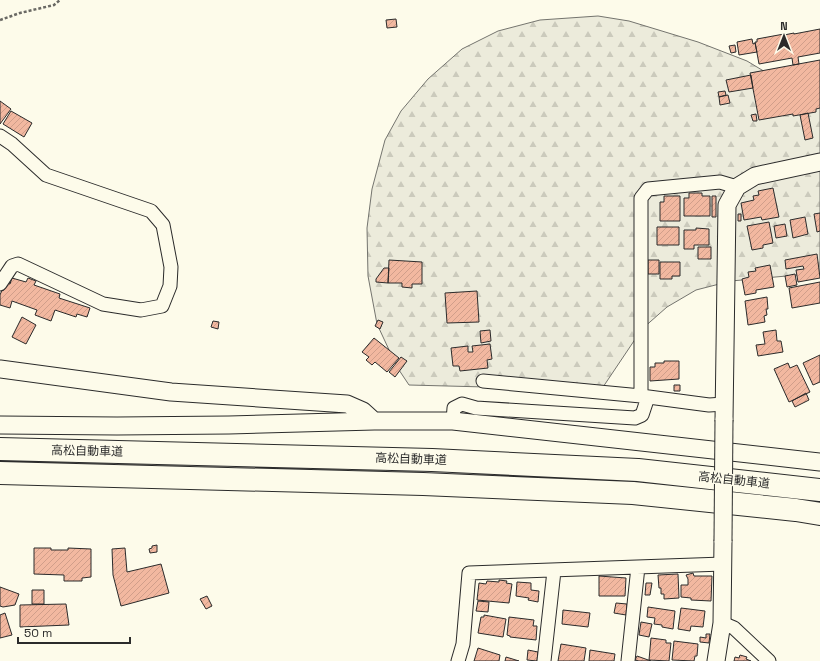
<svg xmlns="http://www.w3.org/2000/svg" width="820" height="661" viewBox="0 0 820 661" font-family="'Space Grotesk','Noto Sans JP',sans-serif">
<defs>
<pattern id="forest-firs" width="22" height="20" patternUnits="userSpaceOnUse"><rect width="22" height="20" fill="#ecebdb"/><path d="M5 1l3.5 6h-7zM16 11l3.5 6h-7z" fill="#cbcabc"/></pattern>
<pattern id="building-hatch" width="6" height="6" patternUnits="userSpaceOnUse"><rect width="6" height="6" fill="#f2b8a0"/><path d="M-1 1l2-2M0 6l6-6M5 7l2-2" fill="none" stroke="#d09e8a"/></pattern>
</defs>
<rect width="100%" height="100%" fill="#fdfbea"/>
<path fill="url(#forest-firs)" stroke="#74746e" d="M598,16l31,5 69,21 49,19 73,44v168l-89,8 -35,9 -29,17 -25,22 -41,61 -192,-5 -12,-18 -20,-43 -9,-48 -1,-48 5,-39 13,-49 16,-29 27,-32 34,-30 36,-18 42,-11z"/>
<path fill="url(#building-hatch)" stroke="#2b2b2b" d="M396,19l1,8 -10,1 -1,-8z
M820,29v24l-22,4 1,7 -6,1 -1,-7 -33,6 -4,-22h2v-3l27,-5v1l10,-2v1z
M752,39l1,5 2,-1 2,9 -18,3 -2,-13z
M735,45l1,7 -5,1 -2,-7z
M820,60v48l-4,1v3l-23,4v-2l-34,6 -9,-47z
M751,75l2,13 -24,4 -3,-12z
M725,91l1,4 -7,2 -1,-5z
M728,95l2,8 -10,2 -1,-8z
M0,101l11,8 -11,15z
M11,111l21,12 -8,14 -21,-13z
M808,113l5,25 -8,2 -5,-25z
M756,114l1,7h-4l-2,-6z
M773,188l6,29 -17,3 -1,-3 -17,3 -3,-17 13,-3 -1,-4 6,-1 -1,-4z
M689,193h13v3h8v20h-26v-18h5z
M664,196h16v25h-20v-19h4z
M712,196h4v21h-4z
M820,213v18l-3,1 -3,-18z
M738,214h3v7h-3z
M805,217l3,17 -15,4 -3,-18z
M769,222l4,21 -10,2v3l-11,2 -5,-24z
M785,224l2,12 -11,2 -2,-12z
M657,227h22v18h-22z
M696,228l13,1v16h-15v4h-10v-19h12z
M698,247h13v12h-13z
M817,254l3,24 -22,4 -2,-12 8,-1 -1,-3 -17,3 -1,-9z
M389,260l33,2v22h-10v4l-10,-1v-4h-14z
M648,260h11v14h-11z
M660,262h20v14h-8v3h-12z
M770,265l4,22 -18,3v3l-11,2 -3,-16 7,-2 -1,-5 8,-1 -1,-3z
M384,268h5l-1,15 -12,-1v-3z
M795,274l2,11 -10,2 -2,-11z
M12,278l14,4 2,-4 8,3 -2,4 26,9 -1,4 31,10 -3,9 -10,-3 -1,3 -21,-7 -4,11 -16,-6 2,-5 -25,-9 -2,7 -10,-3v-10l2,-5 1,1 2,-6 2,-2 3,1z
M820,282v21l-28,5 -3,-20z
M477,291l2,31 -32,1 -2,-30z
M767,297l1,12h-2l1,6 -3,1 1,6 -17,3 -3,-24z
M22,317l14,8 -10,19 -14,-7z
M378,320l5,2 -3,7 -5,-3z
M213,321l6,1 -1,7 -7,-2z
M490,330l1,11 -10,2 -1,-12z
M776,330l1,11h4l2,11 -25,4 -2,-11 9,-1 -2,-12z
M374,338l25,20 -12,14 -12,-10 -3,3 -6,-5 3,-3 -7,-5z
M490,344l2,15 -5,1 1,8 -28,3 -1,-5h-6l-2,-18 17,-2v6h5l-1,-6z
M820,355v27l-7,3 -10,-22z
M401,357l6,4 -12,16 -6,-5z
M664,361h15v18l-29,2v-14h5v-4h9z
M788,363l2,5 7,-3 13,27 -21,10 -15,-33z
M674,385h6v6h-6z
M806,393l3,7 -14,7 -3,-6z
M157,545v7l-7,1 -1,-4 3,-1v-2z
M34,548h17v2h17v-2l23,1v28l-9,1v3h-18v-6l-30,-1z
M125,548l2,24 34,-8 8,29 -48,13 -8,-31 -1,-26z
M693,573l1,3h18l-1,25 -20,-1v-2l-10,-1v-12h7v-6l-2,-4z
M678,574l1,24 -15,1v-5h-3v-6h-2l-1,-13z
M599,576l27,2 -1,18h-26z
M499,580l8,1 -1,2 6,1 -3,19 -32,-3 2,-17 7,1 1,-3 12,1z
M517,582l14,1v7l8,1 -1,11 -10,-2 1,-2 -13,-2z
M646,583h6l-2,12h-5z
M0,587l19,7 -4,11 -12,2 -3,-1z
M32,590h12v14h-12z
M207,596l5,10 -6,3 -6,-10z
M478,601l11,1 -1,10 -12,-1z
M616,603l11,1 -1,11 -12,-2z
M66,604l3,21 -49,2v-22z
M648,607l27,4 -2,18 -11,-2v-2l-8,-1 1,-6 -8,-1z
M681,608l24,3 -2,16 -12,-1 -1,5 -12,-2z
M563,610l27,3 -2,14 -26,-3z
M5,613l7,22 -12,3v-23z
M484,615l22,4 -3,18 -25,-4 3,-16h3z
M509,617l25,3 -1,6h4l-1,14 -26,-3v-1l-3,-1z
M641,622l11,2 -3,13 -10,-2z
M706,634h4l-1,9 -9,-1v-5l6,1z
M651,638l15,2v3h5l-2,18 -20,-1z
M674,641l24,3 -1,12h-2l-1,5 -22,-1z
M561,644l25,4 -2,13h-26z
M478,648l22,7 -1,6h-25z
M528,650l10,2 -1,9 -10,-1z
M590,650l25,4 -1,7h-25z
M740,655l7,2 -1,2 5,2h-17l1,-4 4,1z
M637,656l14,5h-12l-4,-1z
M506,657l13,4h-14z"/>
<g fill="none" stroke-linecap="round" stroke-linejoin="round">
<g stroke="#2b2b2b" stroke-width="15">
<path id="minor" d="M0,136l12,8 34,31 105,36 12,14 8,42 -1,19 -8,20 -21,4 -38,-6 -85,-40 -6,2 -12,18
M483,381l158,15 68,9 15,-1
M641,396v-198l7,-9 72,-7 17,5
M453,421l1,-13 8,-4 14,4 159,10 7,-3 6,-18
M722,623l12,5 35,33
M458,661l5,-17 6,-71 254,-9
M544,661l10,-90
M628,661l10,-94"/>
</g>
<g stroke="#2b2b2b" stroke-width="19">
<path id="tertiary" d="M0,369l171,23 176,12 16,7 11,10
M724,420l3,-215 10,-18 18,-11 65,-14
M0,425l117,1 112,-1 145,-4h79l367,41
M716,661l6,-38 1,-82"/>
</g>
<g stroke="#2b2b2b" stroke-width="24">
<path id="motorway" d="M0,449l432,11 206,10 182,20
M0,473l423,11 210,9 163,17 24,4"/>
</g>
<path stroke="#6a6964" stroke-width="2.5" stroke-dasharray="3 2" stroke-linecap="butt" d="M0,20l20,-7 34,-8 6,-5"/>
<use href="#minor" stroke="#fdfbea" stroke-width="13"/>
<use href="#tertiary" stroke="#fdfbea" stroke-width="17"/>
<use href="#motorway" stroke="#fdfbea" stroke-width="22"/>
<g stroke="#2b2b2b" stroke-width="19" stroke-linecap="butt">
<path id="tertiary-bridge" d="M723,541l1,-121"/>
</g>
<use href="#tertiary-bridge" stroke="#fdfbea" stroke-width="17"/>
</g>
<g text-anchor="middle" stroke-width="3" stroke-linejoin="round" paint-order="stroke">
<g font-size="12" fill="#2b2b2b" stroke="#fdfbea">
<text transform="translate(87 451) rotate(1)" y="4">高松自動車道</text>
<text transform="translate(411 459) rotate(2)" y="4">高松自動車道</text>
<text transform="translate(734 480) rotate(6)" y="4">高松自動車道</text>
</g>
</g>
<g transform="translate(784 36)" stroke="#fdfbea" stroke-width="3" paint-order="stroke">
<path d="M0-3L7 15L0 10L-7 15Z" fill="#2b2b2b"/>
<text y="-6" font-size="11" font-weight="bold" text-anchor="middle" fill="#2b2b2b">N</text>
</g>
<path d="M18 637v6h112v-6" fill="none" stroke="#2b2b2b" stroke-width="2"/>
<text x="24" y="637" font-size="12" fill="#2b2b2b" stroke="#fdfbea" stroke-width="3" paint-order="stroke">50 m</text>
</svg>
